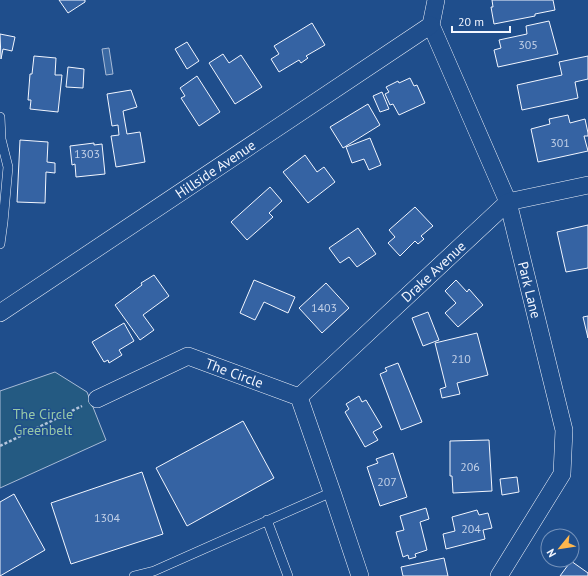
<svg xmlns="http://www.w3.org/2000/svg" width="588" height="576" viewBox="0 0 588 576" font-family="'PT Sans',sans-serif">
<rect width="100%" height="100%" fill="#1f4e8c"/>
<path fill="#245a82" stroke="#a8bbd7" d="M55,372l32,20 19,48 -106,48v-97z"/>
<path fill="#3b69a3" stroke="#a8bbd7" d="M109,48l4,26 -7,1 -4,-26z"/>
<path fill="#3563a3" stroke="#f2f6ff" d="M59,0h26v2l-17,11z
M492,0h61l2,10 -20,4v2l-41,8 -3,-17h2z
M549,21l9,33 -60,13 -4,-17 7,-2 -2,-8 28,-6 -1,-8z
M312,23l13,22 -19,11 2,2 -7,5 -2,-3 -20,12 -8,-13 8,-5 -5,-8z
M0,34l15,3 -3,14 -9,-2 -2,10z
M187,42l12,19 -12,8 -12,-20z
M223,54l6,9 12,-8 21,32 -27,17 -26,-41z
M34,56l22,2 -1,17h7l-4,37 -28,-3 1,-9h-3l2,-26h2z
M588,56v23l-13,3 3,16 -56,12 -5,-25 45,-10 -3,-13z
M68,67l16,2 -1,19 -17,-1z
M197,76l23,36 -21,14 -18,-28 4,-2 -5,-8z
M410,78l4,8 3,-1 8,18 -26,12 -6,-11 -3,1 -5,-11 4,-2 -3,-5 12,-6 1,2z
M131,90l6,17 -14,4 4,23 13,-2 5,30 -29,5 -5,-31 8,-1 -1,-10 -6,1 -5,-32z
M382,92l7,17 -9,3 -7,-16z
M368,104l12,21 -37,23 -13,-21z
M568,115l2,8 15,-4 3,14v3h-4l4,15 -50,11 -7,-33 19,-5 -1,-5z
M370,138l11,27 -12,5 -5,-11 -12,4 -6,-16z
M20,140l28,2 -1,20 8,1v10l-9,-1 -1,31 -28,-1z
M94,143v2l8,-1 3,30 -29,3 -1,-13 -3,1 -2,-19z
M305,155l12,17 7,-5 11,15 -27,21 -25,-31z
M270,187l12,14 -13,12 4,4 -26,23 -16,-18z
M415,207l18,19 -12,10 3,3 -6,5 -3,-3 -15,15 -12,-13 7,-6 -6,-7z
M588,225v43l-22,4 -9,-40z
M358,228l18,26 -19,13 -8,-10 -9,6 -11,-15z
M154,275l15,21 -26,19 11,15 -14,10 -25,-35 27,-20 -1,-2z
M254,280l41,17 -7,16 -24,-11 -9,18 -15,-7z
M456,280l11,12 2,-3 14,16 -25,22 -13,-14 11,-10 -11,-12z
M326,283l23,25 -27,25 -23,-25z
M428,312l11,28 -16,6 -11,-28z
M588,316v22l-5,-21z
M124,323l10,18 -15,9 3,5 -13,8 -1,-3 -4,2 -12,-20z
M477,333l11,42 -31,8 3,11 -18,4 -2,-9 6,-2 -11,-44z
M398,363l24,59 -21,8 -21,-56 7,-3 -2,-3z
M359,396l3,6 4,-2 16,27 -9,5 5,8 -13,7 -20,-35 4,-3 -3,-5z
M243,421l31,57 -87,48 -31,-58z
M489,440l3,51 -39,2 -1,-17h-2v-35z
M393,453l14,44 -27,9 -13,-39 11,-4 -2,-4z
M142,472l21,62 -92,30 -20,-61z
M517,477l2,15 -17,3 -2,-16z
M14,494l31,56 -45,26v-74z
M426,508l3,11 -9,3 7,28 -12,4 1,3 -7,2 -1,-4 -5,2 -7,-25 8,-2 -4,-14z
M477,510l2,5 9,-2 4,15 -9,2 2,9 -39,10 -3,-15 12,-3 -3,-14z
M444,558l4,18h-45l-2,-9z
M571,561l17,12v3h-28z"/>
<g fill="none" stroke-linecap="round" stroke-linejoin="round">
<g stroke="#f2f6ff" stroke-width="10">
<path id="service" d="M0,117l1,22 7,28 -5,55 -3,22
M267,520l21,56
M134,576l20,-5 178,-79"/>
</g>
<g stroke="#f2f6ff" stroke-width="18">
<g id="minor">
<path id="s1" d="M436,0l-5,25 77,177 56,228 -2,44 -63,102"/>
<path id="s2" d="M0,313l431,-288"/>
<path id="s3" d="M299,397l209,-195 80,-17"/>
<path id="s4" d="M97,399l91,-43 111,41 33,95 28,84"/>
</g>
</g>
<path stroke="#b3c4dc" stroke-width="2.5" stroke-dasharray="3 2" stroke-linecap="butt" d="M0,446l82,-40"/>
<use href="#service" stroke="#1f4e8c" stroke-width="9"/>
<use href="#minor" stroke="#1f4e8c" stroke-width="17"/>
</g>
<g text-anchor="middle" stroke-width="3" stroke-linejoin="round" paint-order="stroke">
<g font-size="12" fill="#c3d1e8">
<text x="528" y="49">305</text>
<text x="560" y="147">301</text>
<text x="87" y="158">1303</text>
<text x="324" y="312">1403</text>
<text x="461" y="363">210</text>
<text x="470" y="471">206</text>
<text x="387" y="486">207</text>
<text x="107" y="522">1304</text>
<text x="471" y="533">204</text>
</g>
<g font-size="14" fill="#f2f6ff" stroke="#1f4e8c">
<text dy="5" stroke="none"><textPath href="#s2" startOffset="259">Hillside Avenue</textPath></text>
<text dy="5" stroke="none"><textPath href="#s3" startOffset="184">Drake Avenue</textPath></text>
<text dy="5" stroke="none"><textPath href="#s1" startOffset="309">Park Lane</textPath></text>
<text dy="5" stroke="none"><textPath href="#s4" startOffset="150">The Circle</textPath></text>
</g>
<g font-size="14" fill="#97c8a6" stroke="#1f4e8c">
<text x="43" y="419">The Circle<tspan x="43" dy="16">Greenbelt</tspan></text>
</g>
</g>
<g transform="translate(560 548) rotate(240)"><circle r="19" fill="#1f4e8c" stroke="#7391ba"/>
<path d="M0-3L7 15L0 10L-7 15Z" fill="#ffb74d"/>
<text y="-6" font-size="11" font-weight="bold" text-anchor="middle" fill="#f2f6ff">N</text>
</g>
<path d="M452 26v6h58v-6" fill="none" stroke="#f2f6ff" stroke-width="2"/>
<text x="458" y="26" font-size="12" fill="#f2f6ff" stroke="#1f4e8c" stroke-width="3" paint-order="stroke">20 m</text>
</svg>
